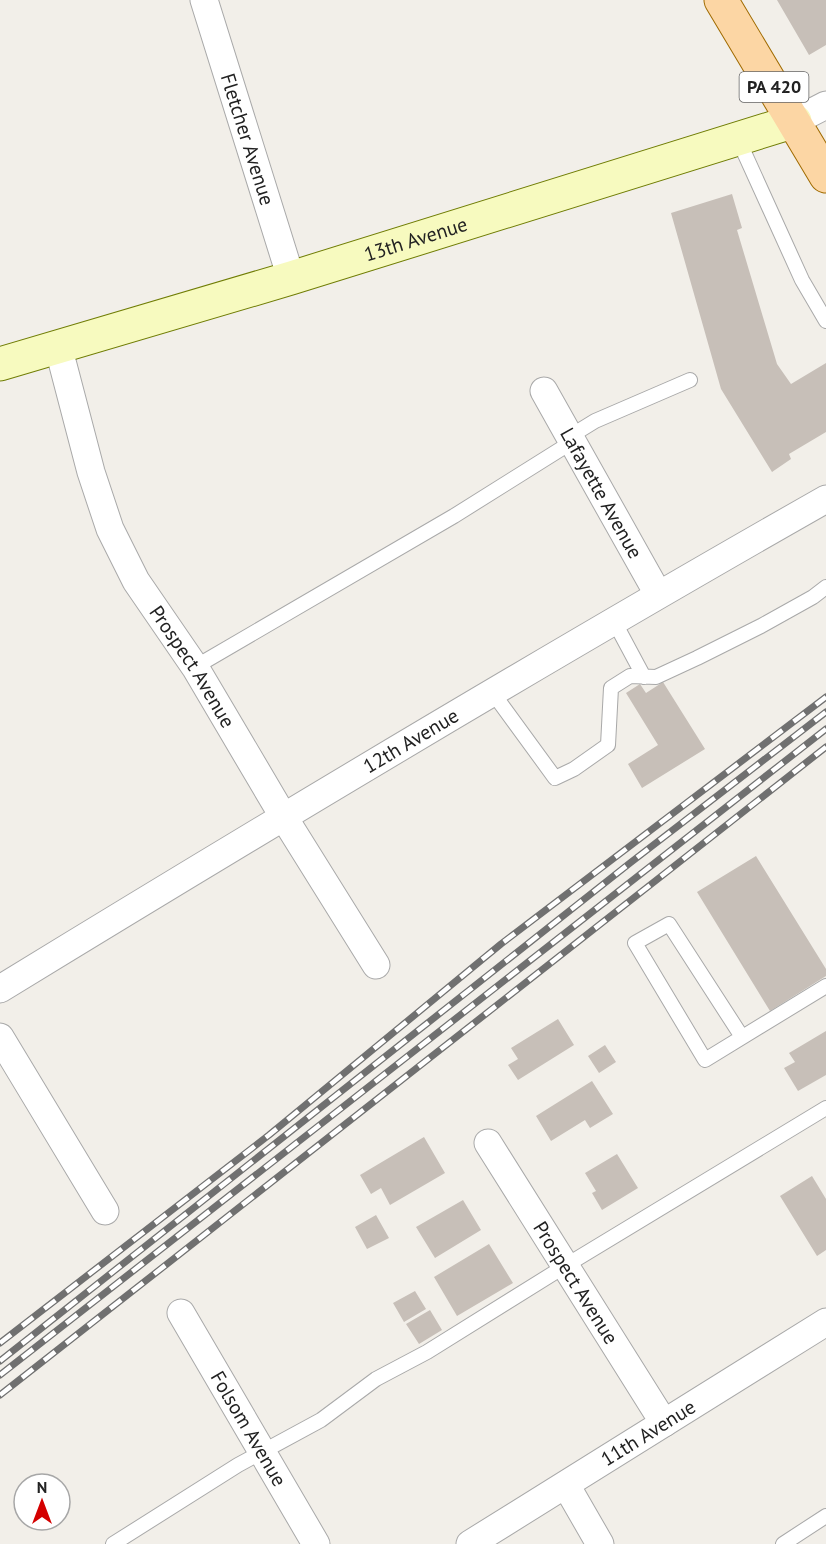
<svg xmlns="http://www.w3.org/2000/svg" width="826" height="1544" viewBox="0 0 826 1544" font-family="'PT Sans',sans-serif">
<rect width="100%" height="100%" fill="#f2efe9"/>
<path fill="#c7bfb8" d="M777,0h49v45l-17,10z
M732,194l10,34 -5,2 40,134 14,20 35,-21v69l-37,22 2,5 -19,13 -51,-83 -50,-176z
M663,682l42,67 -63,39 -14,-24 30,-19 -32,-52 14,-9 6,9z
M756,856l70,113v7l-56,35 -73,-119z
M558,1019l16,26 -56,35 -10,-15 10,-6 -7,-11z
M826,1031v44l-28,16 -14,-23 11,-6 -6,-9z
M605,1045l11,17 -17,11 -11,-17z
M592,1081l21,33 -23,14 -5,-8 -34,21 -15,-25z
M424,1137l21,36 -55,32 -9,-17 -10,6 -11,-19z
M617,1154l21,34 -36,22 -10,-17 4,-2 -11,-18z
M812,1176l14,23v51l-9,6 -37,-60z
M463,1200l18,30 -46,28 -19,-31z
M376,1215l13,23 -22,11 -12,-22z
M489,1244l24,39 -56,33 -23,-39z
M415,1291l11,18 -22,13 -11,-19z
M430,1310l12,20 -23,14 -13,-20z"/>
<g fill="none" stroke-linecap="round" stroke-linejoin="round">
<g stroke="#a9a9a9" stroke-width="16">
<path id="lane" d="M738,139l64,141 24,41
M569,437l26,-16 95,-41
M614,621l30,56
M195,667l259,-151 118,-74
M493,693l62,85 19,-9 34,-24 3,-57 19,-12 26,1 41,-19 64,-32 52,-29 13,-10
M742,1037l-73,-113 -34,19 70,117 121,-74
M113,1544l125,-79 83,-45 55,-41 51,-27 138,-86 261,-158
M783,1544l43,-28"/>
</g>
<g stroke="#a9a9a9" stroke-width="29">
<g id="street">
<path id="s1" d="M204,0l87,278"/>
<path d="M795,121l31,-16"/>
<path id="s2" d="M58,346l33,126 19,57 26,52 59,86 88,149 93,149"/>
<path id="s3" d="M544,391l114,203"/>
<path id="s4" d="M0,989c273,-167 548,-332 826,-490"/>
<path d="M0,1037l105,174"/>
<path id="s5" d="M488,1143l176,280"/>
<path id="s6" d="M181,1313l135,231"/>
<path d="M566,1485l34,59"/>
<path id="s7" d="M470,1544l356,-222"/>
</g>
</g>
<g stroke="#707d05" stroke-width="35">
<g id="secondary">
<path id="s8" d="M0,364l291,-86 504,-157"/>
</g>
</g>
<g stroke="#a06b00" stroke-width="35">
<path id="primary" d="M721,0l105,176"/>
</g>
<use href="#lane" stroke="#fff" stroke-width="14"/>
<use href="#street" stroke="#fff" stroke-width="27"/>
<use href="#secondary" stroke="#f7fabf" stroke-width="33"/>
<use href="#primary" stroke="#fcd6a4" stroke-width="33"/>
<g stroke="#707070" stroke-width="7">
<path id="rail" d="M0,1343l269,-208 232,-191 325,-247
M0,1361l630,-498 196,-151
M0,1375l826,-646
M0,1395l826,-648"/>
</g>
<use href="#rail" stroke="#fff" stroke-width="4.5" stroke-dasharray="14" stroke-linecap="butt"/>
</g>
<g text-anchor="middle" stroke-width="4.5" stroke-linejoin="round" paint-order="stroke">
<rect fill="#fff" stroke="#646464" stroke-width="1.5" x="739.5" y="72" width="69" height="30" rx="4.5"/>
<g font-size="18" font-weight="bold" fill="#222">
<text x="774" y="93">PA 420</text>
</g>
<g font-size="20" fill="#222" stroke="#fff">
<text dy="7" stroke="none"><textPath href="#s1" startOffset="146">Fletcher Avenue</textPath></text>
<text dy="7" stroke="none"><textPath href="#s8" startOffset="434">13th Avenue</textPath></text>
<text dy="7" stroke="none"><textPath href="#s3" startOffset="117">Lafayette Avenue</textPath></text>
<text dy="7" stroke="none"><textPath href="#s2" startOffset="351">Prospect Avenue</textPath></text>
<text dy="7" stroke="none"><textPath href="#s4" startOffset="480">12th Avenue</textPath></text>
<text dy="7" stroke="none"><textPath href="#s5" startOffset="165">Prospect Avenue</textPath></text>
<text dy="7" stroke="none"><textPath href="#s6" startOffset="134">Folsom Avenue</textPath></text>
<text dy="7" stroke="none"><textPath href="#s7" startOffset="210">11th Avenue</textPath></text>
</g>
</g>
<g transform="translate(42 1502)"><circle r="28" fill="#ffffff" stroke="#a7a7a7" stroke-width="1.5"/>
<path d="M0-4.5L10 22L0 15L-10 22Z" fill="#d40000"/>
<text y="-9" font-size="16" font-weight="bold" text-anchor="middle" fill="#222222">N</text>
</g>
</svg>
